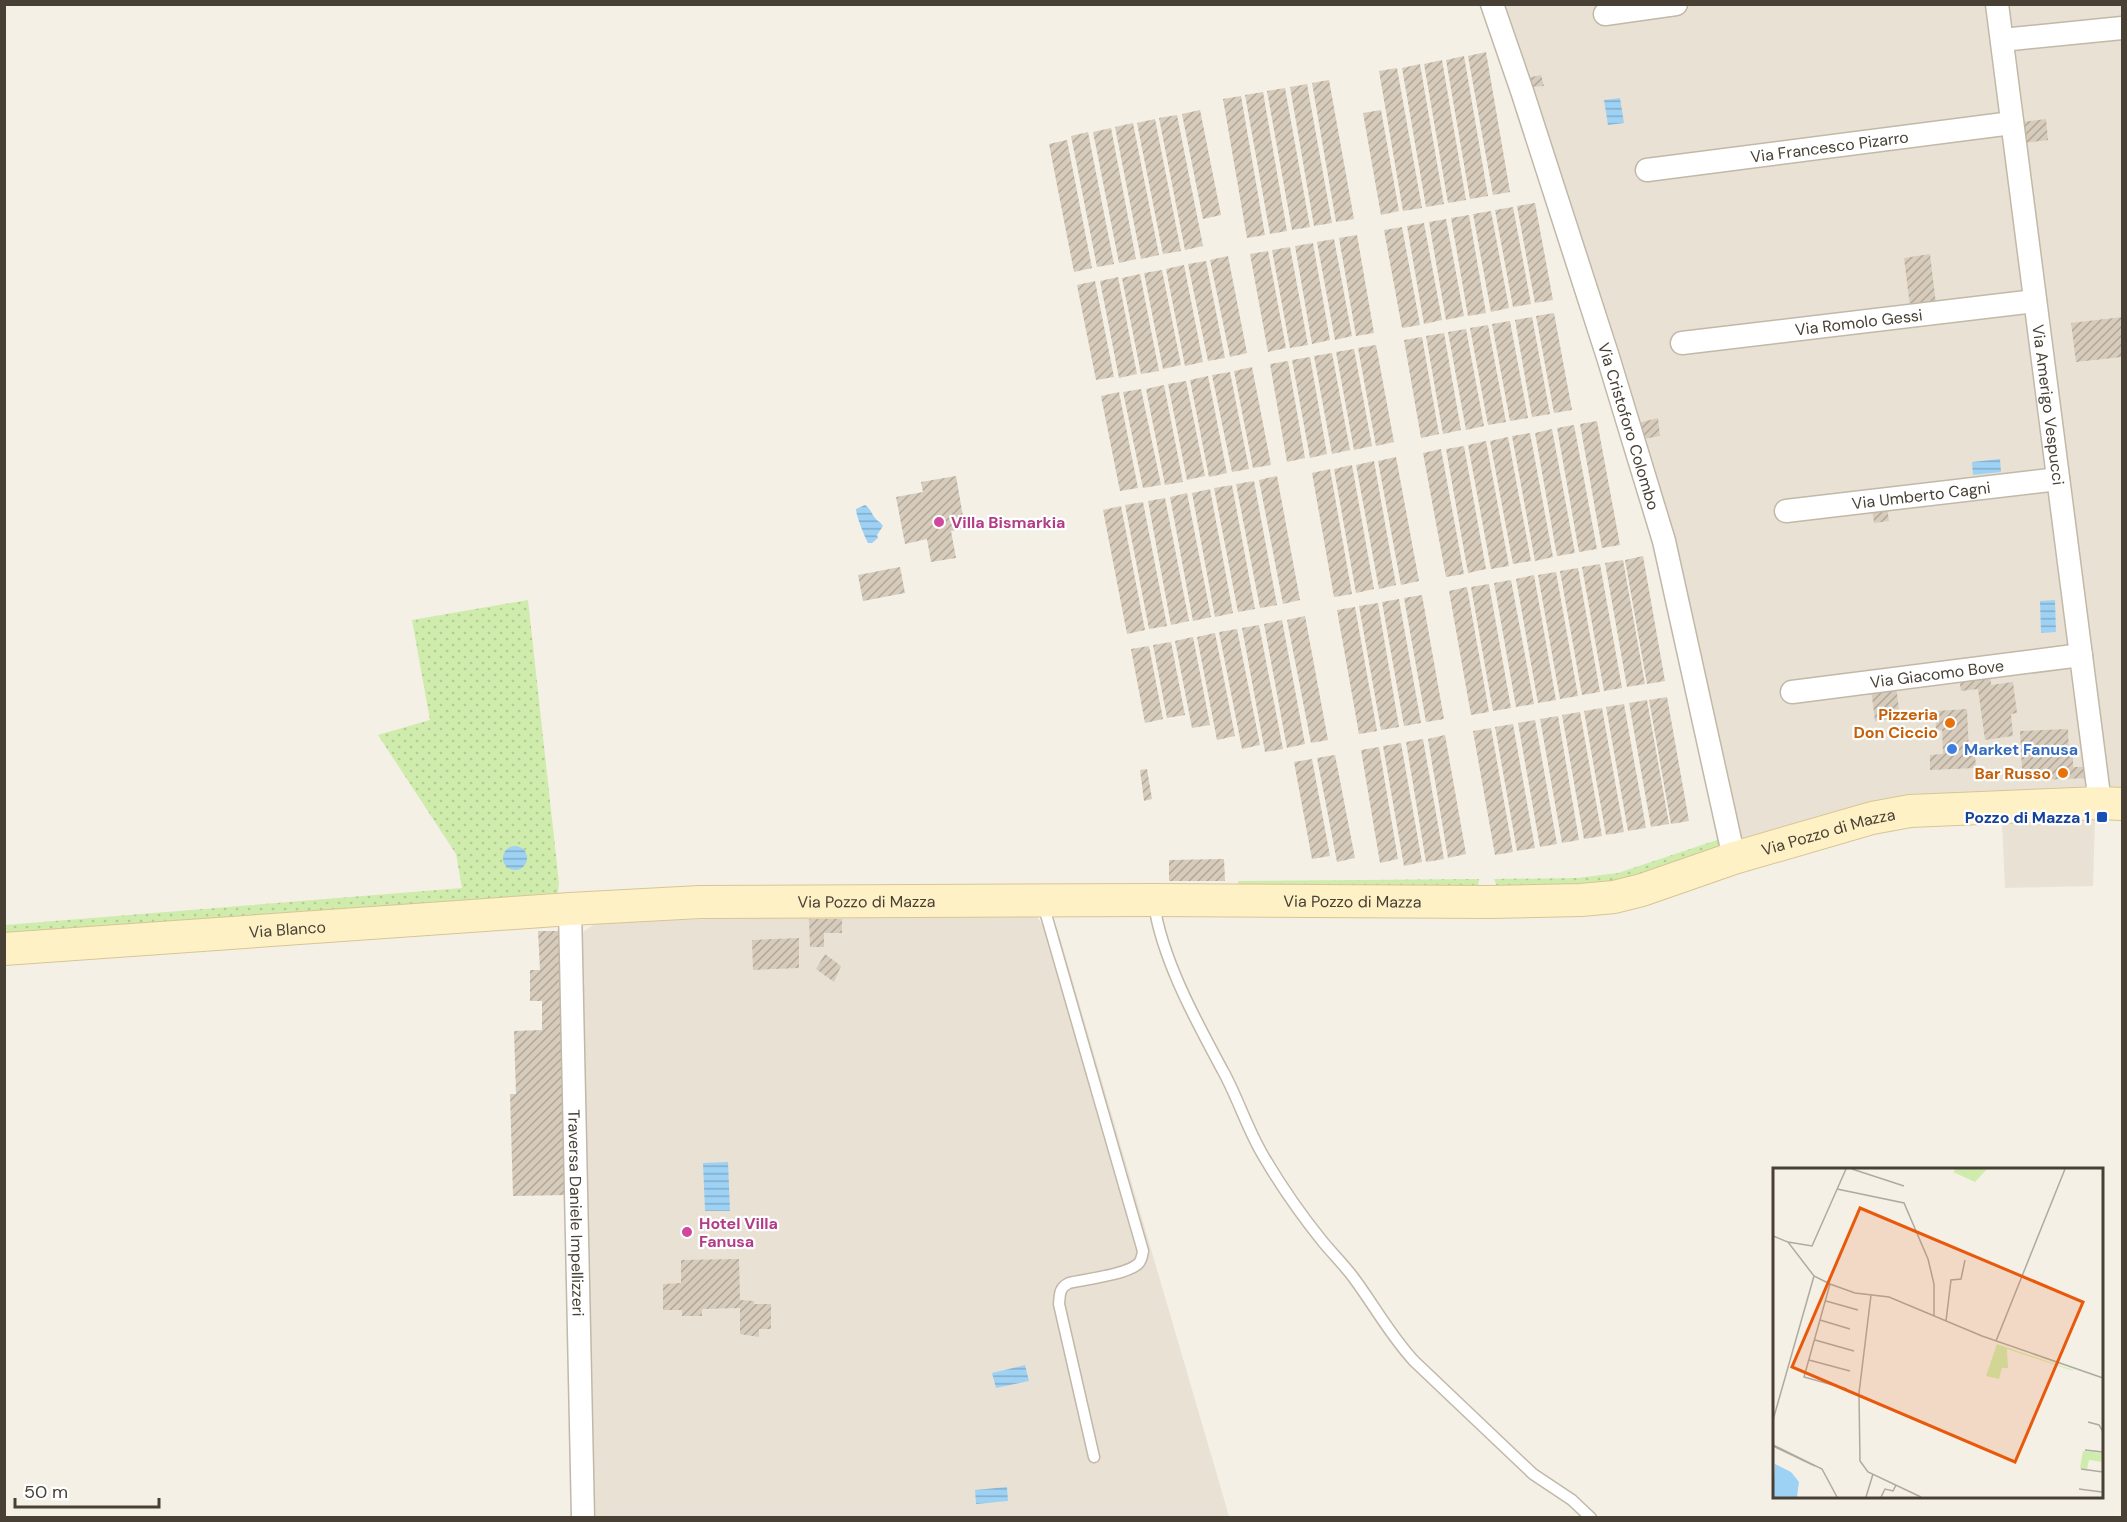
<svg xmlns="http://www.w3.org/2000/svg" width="2127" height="1522" viewBox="0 0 2127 1522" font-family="'DM Sans',sans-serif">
<defs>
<pattern id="grass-dots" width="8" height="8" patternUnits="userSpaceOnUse" patternTransform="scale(1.5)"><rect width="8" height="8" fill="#cfecac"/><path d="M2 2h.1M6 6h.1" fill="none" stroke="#b3cb95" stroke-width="1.8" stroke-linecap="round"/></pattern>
<pattern id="water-rules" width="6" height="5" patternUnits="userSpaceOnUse" patternTransform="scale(1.5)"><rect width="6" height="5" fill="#9ed2f5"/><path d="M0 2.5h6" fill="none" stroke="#83acc7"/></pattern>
<pattern id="building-hatch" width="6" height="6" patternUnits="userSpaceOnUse" patternTransform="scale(1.5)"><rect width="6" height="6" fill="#d7ccbb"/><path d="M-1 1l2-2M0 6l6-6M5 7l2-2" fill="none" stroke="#b0a799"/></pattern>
</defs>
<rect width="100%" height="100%" fill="#f4f0e6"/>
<path fill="#e9e2d4" d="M1481,5h641v815l-27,1 -2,65 -88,2 -3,-65 -80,3 -59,9 -133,41 -75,-331 -139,-451z
M1036,916l10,13 11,-2 172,589 -636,1 -12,-584 17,-11 148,-4z"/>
<path fill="url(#grass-dots)" d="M528,600l31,283 -1,9 -5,3 -548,40v-10l457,-37 -6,-34 -78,-119 52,-15 -18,-100z
M1720,839l-3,11 -87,29 -33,6 -100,2 -3,-8 83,-1 41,-5z
M1479,879l-1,8 -238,2 -2,-8z"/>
<path fill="url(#water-rules)" d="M1620,98l4,25 -16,2 -4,-25z
M2000,459l1,13 -28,3 -1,-13z
M865,505c6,4 6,8 10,13 3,4 5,3 8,8l-6,9 1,3 -6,5h-4c-3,-6 -12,-27 -12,-34z
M2055,600l1,32 -15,1 -1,-32z
M503 858a12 12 0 1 1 24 0a12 12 0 1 1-24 0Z
M728,1162l2,49h-25l-2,-48z
M1025,1365l4,16 -33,7 -4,-15z
M1007,1487l1,14 -32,3 -1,-14z"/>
<path fill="url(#building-hatch)" d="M1486,52l24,140 -17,3 -25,-139z
M1464,56l24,140 -18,3 -24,-139z
M1442,60l24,140 -18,3 -24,-139z
M1420,64l24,140 -18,3 -24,-139z
M1397,68l25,140 -19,3 -24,-140z
M1541,75l3,11 -14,1 -3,-9z
M1329,80l25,139 -18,3 -24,-139z
M1307,84l25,139 -18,3 -24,-139z
M1285,88l25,139 -18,3 -25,-139z
M1263,92l24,139 -17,3 -25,-139z
M1241,96l24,139 -18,3 -24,-139z
M1200,110l21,105 -18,4 -21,-105z
M1381,110l18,101 -18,4 -18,-102z
M1177,115l26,131 -18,4 -26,-132z
M1155,119l26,132 -18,3 -26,-131z
M2046,119l2,21 -24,3 -2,-21z
M1133,123l26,132 -18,4 -26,-132z
M1111,128l25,131 -17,4 -26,-131z
M1088,132l26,132 -17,3 -26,-131z
M1067,140l25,128 -18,4 -25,-128z
M1535,203l18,97 -18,3 -18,-97z
M1513,207l18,97 -18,3 -18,-97z
M1491,211l18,97 -18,4 -18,-98z
M1469,215l17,98 -18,3 -17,-98z
M1446,219l18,97 -18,4 -17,-98z
M1424,223l18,97 -18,4 -17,-98z
M1402,227l18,98 -18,3 -18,-98z
M1357,235l17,98 -18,3 -17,-98z
M1334,239l18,97 -17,4 -18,-98z
M1313,243l17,97 -18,4 -17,-98z
M1290,247l18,98 -18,3 -18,-98z
M1268,251l18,97 -18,4 -18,-98z
M1930,254l6,50 -26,3 -6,-49z
M1228,256l19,97 -17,4 -20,-97z
M1206,261l19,97 -17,3 -20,-97z
M1184,265l19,97 -18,4 -19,-97z
M1162,270l19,95 -18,4 -19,-96z
M1140,274l19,97 -18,3 -19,-96z
M1118,277l19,97 -18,4 -19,-97z
M1095,281l19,96 -18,3 -19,-95z
M1554,313l18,97 -18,3 -18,-97z
M1532,317l18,97 -18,3 -17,-97z
M2122,317v40l-46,5 -5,-39z
M1510,321l18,97 -18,3 -18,-97z
M1488,325l18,97 -18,3 -18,-97z
M1466,329l18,97 -18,4 -18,-98z
M1444,333l17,97 -18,4 -17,-98z
M1422,337l17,97 -18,4 -17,-98z
M1376,345l18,97 -18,4 -18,-98z
M1354,349l18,97 -18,4 -18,-98z
M1332,353l18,97 -18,4 -18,-98z
M1310,357l17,97 -17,4 -18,-98z
M1288,361l17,97 -18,4 -17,-98z
M1252,367l19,98 -18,3 -19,-97z
M1230,372l19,97 -17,3 -20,-97z
M1208,376l19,97 -18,4 -19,-97z
M1186,381l19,95 -18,4 -19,-96z
M1164,385l19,97 -18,3 -19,-96z
M1141,389l20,96 -18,3 -20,-96z
M1119,392l19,96 -18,3 -19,-95z
M1658,418l2,18 -17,3 -5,-16z
M1597,421l23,124 -18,3 -22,-124z
M1574,425l23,124 -18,3 -22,-124z
M1552,429l23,124 -18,3 -22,-123z
M1530,433l23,124 -18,4 -23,-125z
M1508,437l23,124 -18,3 -23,-123z
M1486,441l23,125 -18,3 -23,-124z
M1464,446l22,123 -18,4 -22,-124z
M1441,449l23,125 -18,3 -23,-124z
M1396,457l23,124 -18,4 -23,-124z
M1374,461l22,124 -17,4 -23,-124z
M1352,465l22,124 -18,4 -22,-124z
M1330,469l22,125 -18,3 -22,-124z
M956,476l9,52 -14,3 5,27 -25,4 -4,-23 -22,5 -9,-47 27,-5 -2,-10z
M1277,476l23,124 -17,4 -24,-124z
M1254,481l23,124 -17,3 -24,-124z
M1232,485l23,124 -17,3 -24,-124z
M1210,489l23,124 -18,4 -23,-124z
M1187,493l24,124 -18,4 -23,-124z
M1165,498l24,123 -18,4 -23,-124z
M1143,502l24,124 -18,3 -24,-124z
M1121,506l24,124 -18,4 -24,-124z
M1887,507l2,14 -15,2 -2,-14z
M1643,556l22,125 -18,3 -22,-124z
M1623,560l22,124 -18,3 -22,-124z
M1600,564l22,124 -18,3 -22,-124z
M900,567l5,26 -42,8 -5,-26z
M1578,568l22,124 -18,3 -22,-124z
M1556,572l22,124 -18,3 -22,-124z
M1534,575l22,125 -18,3 -22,-124z
M1511,580l23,124 -18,3 -22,-124z
M1489,584l22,124 -18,3 -22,-124z
M1467,587l22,125 -18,3 -22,-124z
M1422,595l22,124 -18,3 -22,-124z
M1399,599l22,124 -17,3 -22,-124z
M1378,603l21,124 -18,3 -22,-124z
M1355,607l22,124 -18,3 -22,-124z
M1305,616l23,124 -17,3 -24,-123z
M1282,620l23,124 -18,4 -23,-124z
M1259,625l24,124 -18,3 -23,-124z
M1237,629l23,116 -18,4 -23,-117z
M1215,633l20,103 -18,4 -20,-103z
M1193,637l17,88 -18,3 -17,-87z
M1171,642l14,73 -18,3 -14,-73z
M1149,646l14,73 -18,4 -14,-74z
M1990,673l1,12 22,-3 4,31 -6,1 2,22 -28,4 -7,-51 -17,2 -2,-14z
M1896,686l4,32 -25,3 -4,-32z
M1667,697l22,124 -18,3 -22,-124z
M1647,700l22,124 -18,3 -22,-124z
M1624,704l22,124 -18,3 -22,-124z
M1602,708l22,124 -18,3 -22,-124z
M1967,709l2,44h6l1,15 -46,2v-15l13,-1 -1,-24h-6l-1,-19z
M1580,712l22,124 -18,3 -22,-124z
M1558,716l21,124 -17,3 -22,-124z
M1535,720l22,124 -17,3 -22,-124z
M1513,724l22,124 -18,3 -22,-124z
M1491,728l22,124 -18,3 -22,-124z
M2068,729l1,27h4v11h13l2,11 -49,2v-11h-17l-2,-38z
M1445,735l21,119 -18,4 -20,-119z
M1423,739l21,120 -18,3 -20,-120z
M1401,743l21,119 -18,4 -21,-120z
M1379,747l19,112 -18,4 -19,-113z
M1335,755l20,103 -18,4 -20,-104z
M1312,759l18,97 -18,3 -18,-97z
M1147,769l5,30 -8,2 -4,-31z
M1224,859l1,22h-56v-21z
M809,919h33v14h-18v14h-14z
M538,931h22l6,264 -53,1 -3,-102h6l-2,-63 28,-1v-29h-12v-31h10z
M799,938v30l-46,2 -1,-30z
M825,954l16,12 -7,16 -18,-13z
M739,1259l1,41 14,1v3h17v25h-12v8l-19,-3v-26l-38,1v7h-20v-6h-19v-26l18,-1v-23z"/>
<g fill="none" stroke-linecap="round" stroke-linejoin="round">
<g stroke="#c1b8a8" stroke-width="13">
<path id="lane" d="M1043,904l100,347c-1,5 -1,9 -5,13 -13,11 -52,15 -69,19 -10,5 -9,11 -10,21l35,153
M1154,904c8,55 42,117 69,167 15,27 24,58 41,86 17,29 38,59 59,85 10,12 21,23 30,35 21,28 37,58 61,84l119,113 39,26 19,18"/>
</g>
<g stroke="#c1b8a8" stroke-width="25">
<g id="street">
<path id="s1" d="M1492,4l30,87 86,266 56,184 70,317"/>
<path id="s2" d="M1997,4l103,799"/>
<path d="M1605,14l71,-10"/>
<path d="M2002,40l120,-12"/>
<path id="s3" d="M1647,170l365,-47"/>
<path id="s4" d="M1682,343l353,-42"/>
<path id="s5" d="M1786,511l272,-32"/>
<path id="s6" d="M1792,692l289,-37"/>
<path id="s7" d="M570,909l13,609"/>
</g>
</g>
<g stroke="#d8c593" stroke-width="34">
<g id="secondary">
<path id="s8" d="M4,949l566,-40 130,-7 453,-2 337,2 91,-2 33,-3 28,-7 92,-32 138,-40 38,-7 190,-8 22,1"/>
</g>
</g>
<use href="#lane" stroke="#fff" stroke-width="10"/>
<use href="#street" stroke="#fff" stroke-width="22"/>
<use href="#secondary" stroke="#fff1c6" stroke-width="32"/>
</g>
<g fill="#d1479c" stroke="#fff" stroke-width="2">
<circle cx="939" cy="522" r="6"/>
<circle cx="687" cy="1232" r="6"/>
</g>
<g fill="#e8710a" stroke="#fff" stroke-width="2">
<circle cx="1950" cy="723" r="6"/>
<circle cx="2063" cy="773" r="6"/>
</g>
<circle fill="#3f7fe0" stroke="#fff" stroke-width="2" cx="1952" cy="749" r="6"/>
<rect fill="#1a4fb4" stroke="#fff" stroke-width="2" x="2096" y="811" width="12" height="12" rx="3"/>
<g text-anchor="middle" stroke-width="4.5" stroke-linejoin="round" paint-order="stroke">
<g font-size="16" fill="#484035" stroke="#fff">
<text dy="6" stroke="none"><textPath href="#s3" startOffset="184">Via Francesco Pizarro</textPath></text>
<text dy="6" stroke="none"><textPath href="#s4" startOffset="178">Via Romolo Gessi</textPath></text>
<text dy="6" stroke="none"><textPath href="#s2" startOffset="404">Via Amerigo Vespucci</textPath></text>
<text dy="6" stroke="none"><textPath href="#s1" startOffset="444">Via Cristoforo Colombo</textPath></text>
<text dy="6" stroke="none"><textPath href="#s5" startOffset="136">Via Umberto Cagni</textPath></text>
<text dy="6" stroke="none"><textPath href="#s6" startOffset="146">Via Giacomo Bove</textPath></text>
<text dy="6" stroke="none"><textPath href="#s8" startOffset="1836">Via Pozzo di Mazza</textPath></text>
<text dy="6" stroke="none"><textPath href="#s8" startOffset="1350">Via Pozzo di Mazza</textPath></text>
<text dy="6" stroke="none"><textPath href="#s8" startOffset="864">Via Pozzo di Mazza</textPath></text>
<text dy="6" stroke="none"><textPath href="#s8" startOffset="284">Via Blanco</textPath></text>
<text dy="6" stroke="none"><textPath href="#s7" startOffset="304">Traversa Daniele Impellizzeri</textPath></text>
</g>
<g font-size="16" font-weight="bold" fill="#b23c85" stroke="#fff" text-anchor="start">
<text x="951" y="528">Villa Bismarkia</text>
<text x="699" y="1229">Hotel Villa<tspan x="699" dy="18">Fanusa</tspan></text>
</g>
<g font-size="16" font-weight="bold" fill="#c56008" stroke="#fff" text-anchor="end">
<text x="1938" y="720">Pizzeria<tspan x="1938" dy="18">Don Ciccio</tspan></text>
<text x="2051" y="779">Bar Russo</text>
</g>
<g font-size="16" font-weight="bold" fill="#366cbe" stroke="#fff" text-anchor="start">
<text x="1964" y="755">Market Fanusa</text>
</g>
<g font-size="16" font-weight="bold" fill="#164399" stroke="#fff" text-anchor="end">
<text x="2090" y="823">Pozzo di Mazza 1</text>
</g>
</g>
<g transform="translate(1773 1168)">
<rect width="330" height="330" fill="#f4f0e6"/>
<path d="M183,1h31l-12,13 -22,-10zM224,176l76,26v1l-66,-22 1,19h-6l-3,11 -13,-3zM310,283l20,2v9l-14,-2 -2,9 -7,-1z" fill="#cfecac"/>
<path d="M2,296l16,8 8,10 -2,15h-24z" fill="#9ed2f5"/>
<path fill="none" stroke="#afaa9f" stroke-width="1.5" d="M79,1l52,17M64,21l67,14 24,56 6,25v32M0,68l15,6 26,34 16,8 25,9 34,4 93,39 121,42M15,74l24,4 34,-77M57,116l-26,93 43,12M98,127l-12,98 1,68 8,11 53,25M53,133l32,9M47,152l30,9M173,153l5,-41 10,-1 4,-19M42,172l39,11M223,173l69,-172M36,192l41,11M0,252l41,-144M315,254l11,3 4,7M0,277l49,24 15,28M0,278l42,20M312,282l18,2M308,301l22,3M306,321l23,3M93,329l7,-23M108,329l4,-8 8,2 3,-6"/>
<path fill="#e8590c" fill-opacity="0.15" stroke="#e8590c" stroke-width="3" d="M87,40l223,94 -68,160 -223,-95z"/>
<rect width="330" height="330" fill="none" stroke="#484035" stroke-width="3"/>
</g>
<rect width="2127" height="1522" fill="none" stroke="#484035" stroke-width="12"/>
<path d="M15 1498v9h144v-9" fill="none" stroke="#484035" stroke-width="3"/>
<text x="24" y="1498" font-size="18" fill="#484035" stroke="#ffffff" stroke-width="4.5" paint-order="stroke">50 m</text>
</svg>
